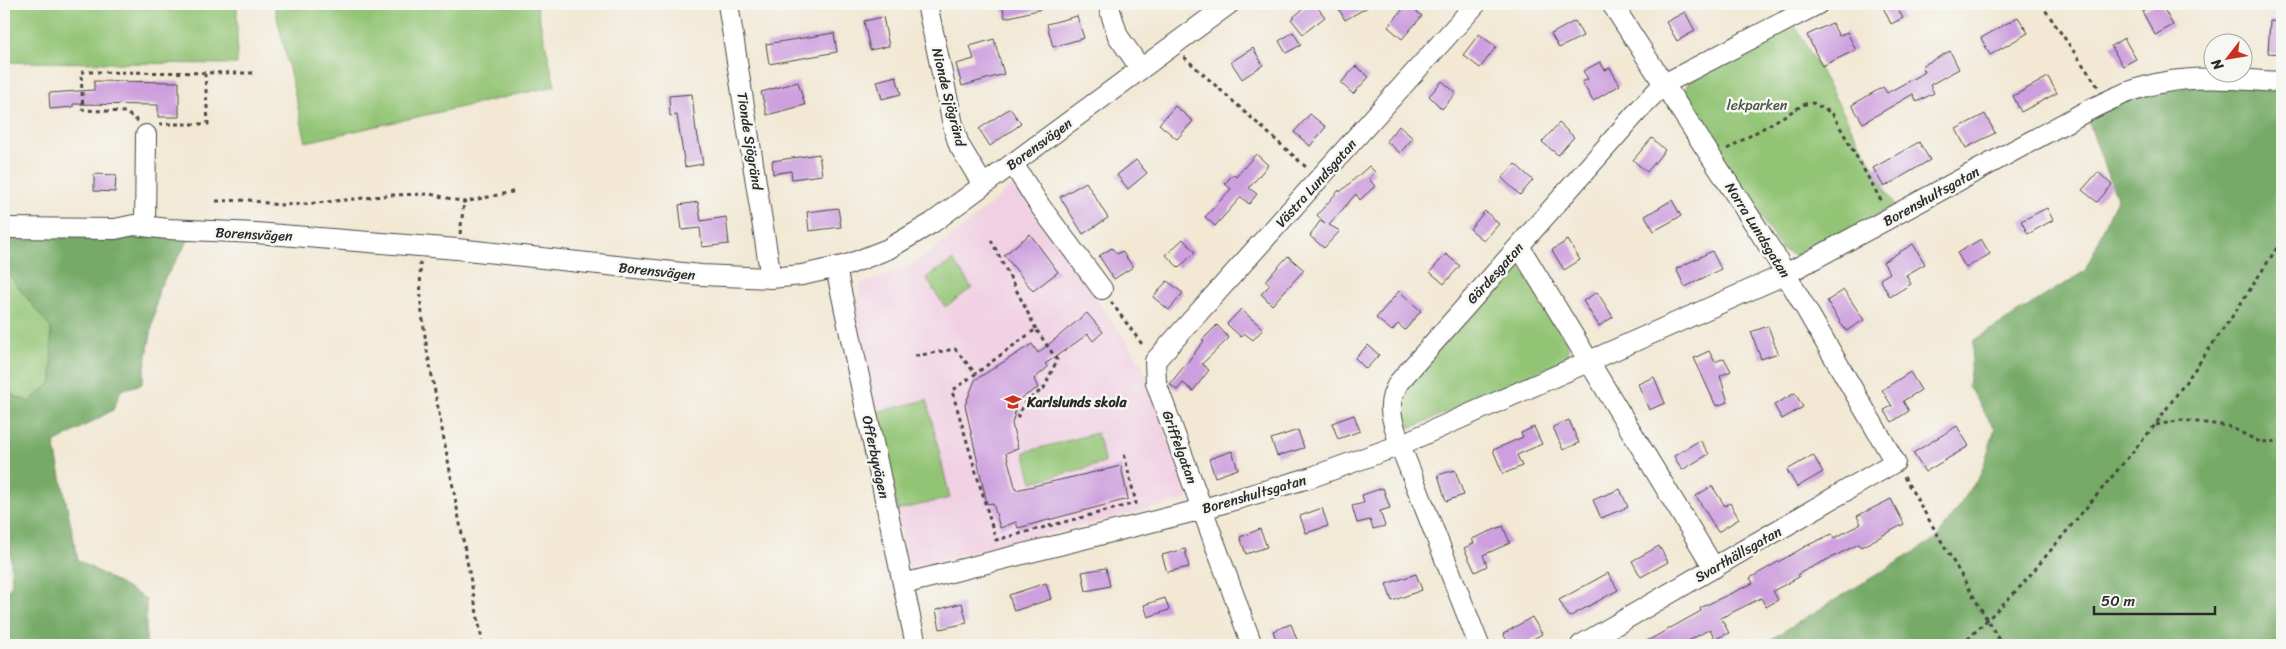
<svg xmlns="http://www.w3.org/2000/svg" width="2286" height="649" viewBox="0 0 2286 649" font-family="Sriracha,sans-serif">
<rect width="100%" height="100%" fill="#f6f6f2"/>
<filter id="ink" filterUnits="userSpaceOnUse"><feTurbulence type="fractalNoise" baseFrequency=".02" numOctaves="2"/><feDisplacementMap in="SourceGraphic" scale="10" xChannelSelector="R" yChannelSelector="G"/><feConvolveMatrix kernelMatrix="1 2 1 2 8 2 1 2 1" color-interpolation-filters="sRGB"/></filter>
<filter id="wash" filterUnits="userSpaceOnUse"><feTurbulence type="fractalNoise" baseFrequency=".0096" numOctaves="4" result="noise"/><feDisplacementMap in="SourceGraphic" scale="20" xChannelSelector="R" yChannelSelector="G"/><feGaussianBlur stdDeviation="1.12" result="paint"/><feColorMatrix in="noise" values="0 0 0 0 0 0 0 0 0 0 0 0 0 0 0 0 0 1.4 0 .05"/><feComposite in="paint" operator="in"/></filter>
<g filter="url(#wash)">
<rect width="100%" height="100%" fill="#f2e8d4"/>
<path fill="#f1d0e3" d="M1016,183l126,181 47,135 -280,69 -55,-251 7,-33 45,-16 42,-28z"/>
<path fill="#93c474" stroke="#5f7850" d="M4,4h233v60l-233,-2z
M274,4h262l19,82 -249,56z
M1795,25l99,180 -90,51 -11,-1 -12,-6 -98,-153 6,-16z
M953,260l19,28 -27,19 -19,-29z
M1516,267l6,2 46,75v13l-5,4 -150,66 -6,-1 -5,-5 -1,-9 7,-28 102,-114z
M4,269l47,59 1,54 -23,20 -25,-10z
M927,400l23,98 -52,12 -22,-98z
M1097,433l8,30 -73,19 -8,-30z"/>
<path fill="#76aa66" stroke="#506a48" d="M2282,80v565h-521l176,-107 44,-64 14,-45 -27,-43 6,-46 111,-69 32,-73 -32,-85 48,-21z
M10,229l185,1 -36,58 -17,96 -21,6 -8,20 -59,33 24,117 68,39v46h-142v-50l8,-11 -3,-57 -5,-9v-126l25,10 23,-20 -1,-54 -47,-59v-23z"/>
<g id="blocks">
<path fill="#cd9fde" d="M1002,4h40v5l-37,9z
M1309,4h6l10,13 -22,17 -12,-15z
M1336,4h37l-28,16z
M1407,4l15,12 -20,23 -14,-12z
M1890,4h5l8,14 -12,6 -8,-17z
M2155,4h6l12,21 -18,10 -13,-24z
M1685,12l10,19 -18,10 -11,-19z
M1077,16l7,22 -31,9 -6,-23z
M883,17l6,29 -19,4 -6,-29z
M2018,17l10,16 -38,22 -9,-17z
M1575,21l8,15 -24,12 -8,-14z
M2270,21l12,1v32l-14,-1z
M1832,23l7,13 8,-4 9,18 -34,16 -15,-31z
M1293,32l8,13 -15,8 -7,-12z
M834,33l3,19 -68,12 -3,-20z
M1479,34l17,13 -16,21 -17,-13z
M2124,38l12,21 -13,7 -12,-20z
M994,39l10,35 -42,12 -6,-22 18,-5 -4,-13z
M1253,48l10,17 -21,14 -11,-17z
M1950,51l9,18 -29,16 4,8 -17,9 -4,-8 -50,29 -11,-18 31,-18 4,6 38,-21 -3,-6z
M1600,62l5,8 5,-2 10,17 -27,16 -11,-19 6,-3 -5,-8z
M1356,66l13,11 -16,17 -12,-11z
M896,76l5,18 -19,5 -5,-18z
M2048,77l9,16 -36,19 -8,-16z
M94,81l85,1v35h-21v-12l-85,-1v3l-23,2 -1,-16 45,-3z
M1442,81l14,12 -14,16 -13,-13z
M798,82l7,23 -38,10 -6,-23z
M692,94l4,38h1l6,32 -18,3 -8,-52 -7,1 -1,-20z
M1175,106l18,15 -16,18 -18,-15z
M1010,108l11,16 -31,22 -11,-17z
M1310,114l16,13 -16,19 -16,-14z
M1985,114l10,19 -29,15 -10,-19z
M1559,123l15,14 -16,18 -16,-13z
M1399,126l14,12 -13,15 -14,-12z
M1652,138l13,12 -18,22 -14,-12z
M1919,142l11,18 -46,27 -11,-19z
M819,154l3,21 -30,4 -1,-8 -18,3 -1,-13z
M1256,154l12,11 -19,23 8,6 -8,10 -8,-7 -26,29 -10,-9 26,-28 -6,-5 8,-10 3,3z
M1136,160l11,13 -19,16 -11,-14z
M1515,164l18,16 -13,15 -18,-17z
M1369,166l6,6 -6,7 6,7 -15,14 -4,-6 -27,31 11,6 -16,17 -14,-12 10,-15 5,3 -8,-9 22,-25 1,2z
M2098,172l14,13 -15,17 -15,-12z
M94,174l22,1 -1,17 -21,-1z
M1086,182l22,36 -25,16 -23,-37z
M1672,200l9,16 -27,15 -9,-15z
M698,202l3,19 25,-4 3,27 -27,3 -2,-19 -18,2 -3,-25z
M838,208l3,19 -32,4 -2,-19z
M2047,208l6,12 -25,14 -7,-13z
M1485,211l14,13 -15,17 -14,-12z
M1030,234l28,38 -25,19 -29,-36z
M1183,239l12,13 -16,16 -13,-13z
M1981,239l9,15 -24,14 -9,-15z
M1568,240l12,20 -16,10 -12,-20z
M1913,244l12,20 -19,11 5,9 -21,13 -10,-18 10,-6 -7,-11z
M1112,248l5,6 5,-3 11,16 -19,12 -15,-23z
M1712,251l9,18 -36,18 -9,-18z
M1446,254l14,12 -16,18 -14,-12z
M1288,256l16,14 -32,35 -11,-11 9,-9 -5,-4z
M1167,281l16,12 -14,17 -16,-13z
M1844,290l20,30 -18,11 -19,-30z
M1399,291l22,20 -16,19 -7,-6 -6,7 -16,-13z
M1597,292l16,25 -14,9 -16,-25z
M1241,309l22,20 -10,11 -9,-7 -3,4 -14,-13z
M1087,313l16,19 -10,9 -5,-7 -43,30 3,3 -14,12 4,9 -20,12 -6,24 6,24 -12,5 10,37 105,-24 7,33 -110,29 -2,-6 -16,6 -7,-25 -6,1 -22,-99 10,-25 57,-36 6,9z
M1217,325l12,13 -27,26 7,6 -16,21 -10,-8 -6,7 -7,-6 34,-43 -2,-1z
M1768,326l10,27 -17,6 -10,-27z
M1368,345l11,10 -13,14 -11,-11z
M1709,351l6,11 9,-4 7,13 -11,5 8,26 -12,4 -22,-48z
M1910,372l11,18 -18,11 6,10 -17,11 -8,-12 8,-4 -10,-16z
M1654,377l11,26 -16,7 -11,-26z
M1795,393l8,14 -21,12 -8,-14z
M1354,415l6,16 -22,8 -6,-16z
M1569,420l10,23 -16,7 -10,-23z
M1957,426l12,20 -44,26 -12,-19z
M1534,427l8,17 -25,11 5,11 -19,8 -10,-24 30,-13 -2,-4z
M1298,430l6,18 -27,8 -6,-17z
M1700,440l9,14 -27,16 -8,-14z
M1232,451l6,18 -23,8 -6,-18z
M1813,455l10,17 -26,15 -10,-17z
M1455,470l9,25 -18,6 -8,-26z
M1712,486l13,20 5,-3 9,16 -21,13 -22,-36z
M1383,488l7,20 -10,3 5,15 -12,3 -3,-9 -13,3 -5,-17 12,-3 -2,-8z
M1620,489l8,18 -27,11 -8,-18z
M1891,499l13,25 -43,23 -2,-3 -61,30 1,3 -26,14 5,9 -12,7 -5,-9 -40,20 8,15 -14,6 -5,-10 -29,16h-41l61,-34 -1,-3 53,-25 -3,-5 58,-33 24,-11 2,4 27,-14 -4,-8z
M1322,508l6,18 -22,7 -6,-17z
M1503,526l7,17 -27,12 4,11 -12,6 -11,-24 10,-5 -2,-4z
M1260,529l7,18 -21,7 -6,-17z
M1659,546l9,16 -27,15 -9,-16z
M1185,549l4,18 -22,5 -5,-17z
M1106,568l4,18 -24,5 -4,-19z
M1608,573l10,17 -49,27 -10,-17z
M1416,574l6,16 -30,11 -6,-17z
M1046,583l5,16 -37,12 -5,-16z
M1165,598l4,12 -21,7 -4,-12z
M962,603l5,20 -27,6 -4,-19z
M1532,617l10,17 -20,11h-12l-7,-11z
M1291,624l8,21h-21l-5,-14z"/>
</g>
</g>
<g filter="url(#ink)">
<use href="#blocks" fill-opacity="0" stroke="#494744" stroke-width="1"/>
<g fill="none" stroke-linecap="round" stroke-linejoin="round">
<g stroke="#494744" stroke-width="22">
<path id="minor" d="M728,4l43,274
M927,4l27,125 5,16 24,40
M1108,4l10,32 23,33
M1013,164l27,42 62,83
M145,226l1,-91
M4,228l111,1 19,-4 34,4 88,4 201,16 244,26 70,3 31,-3 45,-10 41,-16 44,-26 297,-219
M1519,246l195,322
M836,268l80,377
M903,584l300,-75 109,-32 88,-32 386,-171 299,-162c24,-12 48,-24 75,-29 40,-8 82,-3 122,-1
M1252,645l-96,-262 -1,-22 321,-357
M1479,645l-79,-200c-7,-25 -16,-39 -1,-63l247,-280 18,-18 154,-80
M1581,645l314,-183 -121,-208 -162,-250"/>
</g>
<path stroke="#494744" stroke-width="3" stroke-dasharray="4 4" stroke-linecap="butt" d="M2041,4l58,84
M1184,57l123,111
M138,121l-13,-9 -42,-2 -2,-38 172,1
M159,124h49l-3,-50
M1727,149l78,-45 8,-1 19,10 51,91
M216,201l33,-1 29,5 29,-1 86,-9 37,-1 34,8 53,-11
M460,234l4,-32
M991,240l45,89
M420,262l1,44 6,44 56,295
M1111,302l33,45
M915,356l40,-7 21,25
M1017,418l7,-14 20,-16 13,-28 -21,-31 -84,62 44,149 140,-37 -12,-49
M2156,425l26,-5 46,6 32,16 22,-1
M1904,477l98,168
M1962,645l59,-59 134,-161 79,-111 48,-74"/>
<use href="#minor" stroke="#fff" stroke-width="20"/>
</g>
</g>
<defs>
<g id="school-bare" transform="scale(1.35)"><path d="M0-5L7-2L0 1L-7-2ZM-4 1L0 2.5L4 1V4Q0 6-4 4Z" fill="#c8321e" stroke="#f6f6f2" stroke-width="2.5" paint-order="stroke"/></g>
</defs>
<g fill-rule="evenodd">
<use href="#school-bare" x="1013" y="402"/>
</g>
<g text-anchor="middle" stroke-width="5" stroke-linejoin="round" paint-order="stroke">
<g font-size="14" fill="#2b2b2b" stroke="#f6f6f2">
<text transform="translate(949 97) rotate(76)" y="5">Nionde Sjögränd</text>
<text transform="translate(750 141) rotate(81)" y="5">Tionde Sjögränd</text>
<text transform="translate(1039 144) rotate(-36)" y="5">Borensvägen</text>
<text transform="translate(1316 183) rotate(-48)" y="5">Västra Lundsgatan</text>
<text transform="translate(1931 196) rotate(-29)" y="5">Borenshultsgatan</text>
<text transform="translate(1758 230) rotate(58)" y="5">Norra Lundsgatan</text>
<text transform="translate(254 234) rotate(3)" y="5">Borensvägen</text>
<text transform="translate(657 271) rotate(6)" y="5">Borensvägen</text>
<text transform="translate(1495 273) rotate(-48)" y="5">Gärdesgatan</text>
<text transform="translate(1180 447) rotate(70)" y="5">Griffelgatan</text>
<text transform="translate(876 457) rotate(78)" y="5">Offerbyvägen</text>
<text transform="translate(1254 494) rotate(-16)" y="5">Borenshultsgatan</text>
<text transform="translate(1738 554) rotate(-30)" y="5">Svarthällsgatan</text>
</g>
<g font-size="14" fill="#4a5941" stroke="#f6f6f2">
<text x="1757" y="110">lekparken</text>
</g>
<g font-size="14" font-weight="bold" fill="#2b2b2b" stroke="#f6f6f2" text-anchor="start">
<text x="1027" y="407">Karlslunds skola</text>
</g>
</g>
<rect width="2286" height="649" fill="none" stroke="#f6f6f2" stroke-width="20"/>
<g transform="translate(2228 58) rotate(239)"><circle r="24" fill="#f6f6f2" stroke="#a5a5a2"/>
<path d="M0-4L9 19L0 12L-9 19Z" fill="#c8321e"/>
<text y="-8" font-size="14" font-weight="bold" text-anchor="middle" fill="#2b2b2b">N</text>
</g>
<path d="M2094 606v8h121v-8" fill="none" stroke="#2b2b2b" stroke-width="2.5"/>
<text x="2101" y="606" font-size="15" fill="#2b2b2b" stroke="#f6f6f2" stroke-width="4" paint-order="stroke">50 m</text>
</svg>
